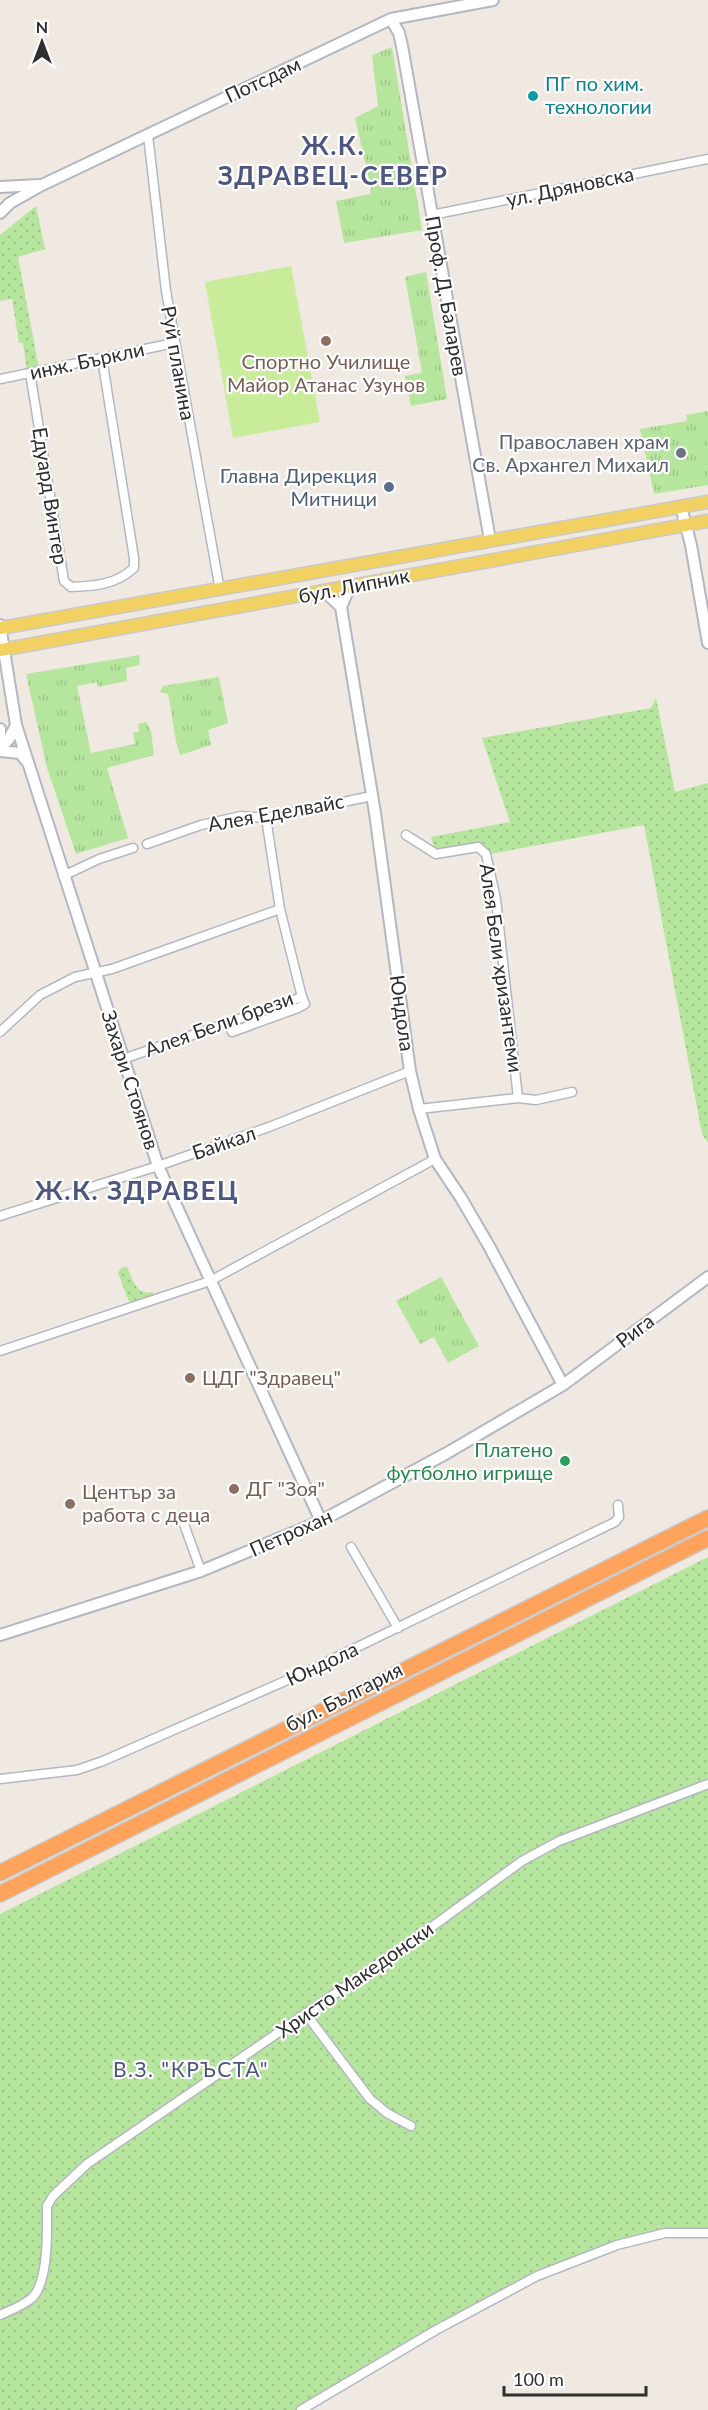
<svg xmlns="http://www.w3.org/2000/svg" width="708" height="2410" viewBox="0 0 708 2410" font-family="Lato,sans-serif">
<defs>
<pattern id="grass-dots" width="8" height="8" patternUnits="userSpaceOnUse" patternTransform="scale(1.5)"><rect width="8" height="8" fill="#b6e59e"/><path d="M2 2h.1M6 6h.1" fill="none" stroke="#9dc588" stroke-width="1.8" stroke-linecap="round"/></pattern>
<pattern id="park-tufts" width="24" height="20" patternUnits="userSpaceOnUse" patternTransform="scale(1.5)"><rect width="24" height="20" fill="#b6e59e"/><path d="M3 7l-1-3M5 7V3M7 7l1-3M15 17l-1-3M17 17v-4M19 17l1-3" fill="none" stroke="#9dc588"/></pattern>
</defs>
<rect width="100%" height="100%" fill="#efe9e1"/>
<path fill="url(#grass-dots)" d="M36,206l9,43 -27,8 21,112 -12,2 -4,-28h-4l-7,-44 -12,2v-66z
M656,698l19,94 33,-9v360l-6,-9 -58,-309 -158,30 -9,-8 -41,7 -5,-17 79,-15 -28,-84 169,-30z
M126,1266c7,11 9,30 26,26l3,6 -24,9 -13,-34 2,-4z
M708,1557v677l-31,-1 -60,12 -80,31 -236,134h-301v-496z"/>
<path fill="url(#park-tufts)" d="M392,47l30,183 -78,13 -8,-42 34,-7 1,-6 -16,-70 23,-12 -6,-51z
M426,272l21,127 -36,7 -6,-30 17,-3 -17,-96z
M708,411v74l-54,9 -14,-65 47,-8 -1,-6z
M140,655l-1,10 -13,3 1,13 -29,6 -1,-5 -20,4 14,67 44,-9 -2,-12h6l-1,-8 8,-2 5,9 3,24 -47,13 21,70 -52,16 -29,-86 -21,-94z
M219,677l9,46 -20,7 3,15 -31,10c-7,-20 -7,-40 -12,-61l-8,-2 3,-6z
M441,1277l38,69 -31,17 -14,-26 -14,7 -24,-43z"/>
<path fill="#c9ec9a" d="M291,266l29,156 -87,16 -28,-156z"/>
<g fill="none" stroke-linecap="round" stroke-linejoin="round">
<g stroke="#b4b7c1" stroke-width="11">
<path id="street" d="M148,135l18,156 54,299
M432,215l276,-56
M30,373l34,208 7,6c24,-1 44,-2 63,-19v-10l-32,-200
M0,379l174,-36
M406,835l30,19 42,-7 8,7 10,45 22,199
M147,844l54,-19 40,-9 25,2 106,-22
M63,876l36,-17 34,-11
M228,1023l4,9 66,-24 7,-4 -3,-7
M0,1032l40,-37 35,-18 37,-8 168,-60 -14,-91
M123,1059l179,-62 -22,-88
M419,1109l99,-11 18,2 36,-8
M0,1216l158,-50 111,-39 141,-56
M0,1351l210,-70 225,-122
M181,1516l20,55
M351,1547l47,81
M0,1779l77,-9 26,-9 205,-90 307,-149 4,-5 -1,-12
M306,2014l64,85 17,14 24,13
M0,2315c11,-5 25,-10 33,-18 16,-18 14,-68 14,-91l6,-10 34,-32 342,-235 93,-68 37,-20 149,-57
M301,2410l135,-80 101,-54 80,-31 48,-12h43"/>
</g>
<g stroke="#b4b7c1" stroke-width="14">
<path id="secondary" d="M391,19l8,14 3,13 88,494
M0,187l39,-2
M0,213l10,-10 32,-18 349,-166 102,-19
M681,507l10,38 17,98
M325,592l16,15 9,-21
M341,607l34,206 35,258 9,38 16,50 26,39 28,48 74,139
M0,625l16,100 142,441 163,355
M0,729v16
M0,749l9,-10 7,-14
M0,751l20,2 8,10
M0,1635l201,-64 120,-50 126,-68 116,-68 145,-108"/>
</g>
<g stroke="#c9c9c9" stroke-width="15">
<path id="primary" d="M0,628l708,-126
M0,650l708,-129"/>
</g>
<g stroke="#c9c9c9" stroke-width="18">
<path id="highway" d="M0,1873l708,-355
M0,1894l708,-356"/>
</g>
<use href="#street" stroke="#fff" stroke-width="8"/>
<use href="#secondary" stroke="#fff" stroke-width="10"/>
<use href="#primary" stroke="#f2d163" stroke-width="12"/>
<use href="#highway" stroke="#ffa35c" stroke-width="15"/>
</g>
<circle fill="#0f9aa8" stroke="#fff" stroke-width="2" cx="533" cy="96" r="6"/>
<g fill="#8d6e63" stroke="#fff" stroke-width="2">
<circle cx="326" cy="341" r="6"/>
<circle cx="190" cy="1378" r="6"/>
<circle cx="234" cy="1489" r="6"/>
<circle cx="70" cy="1504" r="6"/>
</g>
<circle fill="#6b7280" stroke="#fff" stroke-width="2" cx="681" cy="453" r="6"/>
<circle fill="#5c6f8a" stroke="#fff" stroke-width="2" cx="389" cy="487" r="6"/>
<circle fill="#2e9e5b" stroke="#fff" stroke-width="2" cx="565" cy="1461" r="6"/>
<g text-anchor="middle" stroke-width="4.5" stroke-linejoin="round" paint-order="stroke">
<g font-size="20" fill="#2e2e2e" stroke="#fff">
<text transform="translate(263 80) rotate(-25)" y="7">Потсдам</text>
<text transform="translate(570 187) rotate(-12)" y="7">ул. Дряновска</text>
<text transform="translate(446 296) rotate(80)" y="7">Проф. Д. Баларев</text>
<text transform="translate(87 361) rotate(-12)" y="7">инж. Бъркли</text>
<text transform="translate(178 363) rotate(80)" y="7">Руй планина</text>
<text transform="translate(50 496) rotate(81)" y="7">Едуард Винтер</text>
<text transform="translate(354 586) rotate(-11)" y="7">бул. Липник</text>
<text transform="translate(276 813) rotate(-10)" y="7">Алея Еделвайс</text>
<text transform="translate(501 968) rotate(82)" y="7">Алея Бели хризантеми</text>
<text transform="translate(402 1013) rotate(82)" y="7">Юндола</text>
<text transform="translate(219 1024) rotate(-20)" y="7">Алея Бели брези</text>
<text transform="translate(130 1080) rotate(72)" y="7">Захари Стоянов</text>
<text transform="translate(224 1143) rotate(-19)" y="7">Байкал</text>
<text transform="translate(635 1331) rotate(-37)" y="7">Рига</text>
<text transform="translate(291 1533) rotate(-24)" y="7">Петрохан</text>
<text transform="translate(322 1664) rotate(-25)" y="7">Юндола</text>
<text transform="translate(344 1697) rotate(-27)" y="7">бул. България</text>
<text transform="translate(355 1980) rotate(-35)" y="7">Христо Македонски</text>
</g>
<g font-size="20" fill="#0d838f" stroke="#fff" text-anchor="start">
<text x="545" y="91">ПГ по хим.<tspan x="545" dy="23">технологии</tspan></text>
</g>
<g font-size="20" fill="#785e54" stroke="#fff" text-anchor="start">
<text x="326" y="369" text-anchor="middle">Спортно Училище<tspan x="326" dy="23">Майор Атанас Узунов</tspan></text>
<text x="202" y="1385">ЦДГ "Здравец"</text>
<text x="246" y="1496">ДГ "Зоя"</text>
<text x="82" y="1499">Център за<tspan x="82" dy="23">работа с деца</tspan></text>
</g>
<g font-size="20" fill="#5b616d" stroke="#fff" text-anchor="end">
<text x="669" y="449">Православен храм<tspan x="669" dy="23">Св. Архангел Михаил</tspan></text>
</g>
<g font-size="20" fill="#4e5e75" stroke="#fff" text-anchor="end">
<text x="377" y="483">Главна Дирекция<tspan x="377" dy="23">Митници</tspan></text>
</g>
<g font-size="20" fill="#27864d" stroke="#fff" text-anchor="end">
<text x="553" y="1457">Платено<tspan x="553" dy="23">футболно игрище</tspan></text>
</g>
<g font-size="21" letter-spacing="1.5" fill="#4d5680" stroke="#fff">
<text x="191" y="2077">В.З. "КРЪСТА"</text>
</g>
<g font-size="26" font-weight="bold" letter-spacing="1.5" fill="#4d5680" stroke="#fff">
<text x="333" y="155">Ж.К.<tspan x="333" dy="30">ЗДРАВЕЦ-СЕВЕР</tspan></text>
<text x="137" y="1200">Ж.К. ЗДРАВЕЦ</text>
</g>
</g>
<g transform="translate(42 42)" stroke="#ffffff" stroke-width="4.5" paint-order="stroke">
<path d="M0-4.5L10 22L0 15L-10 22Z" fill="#2e2e2e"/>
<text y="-9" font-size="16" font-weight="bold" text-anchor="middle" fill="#2e2e2e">N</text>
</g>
<path d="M504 2386v9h142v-9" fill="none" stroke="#2e2e2e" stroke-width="3"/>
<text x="513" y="2386" font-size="18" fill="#2e2e2e" stroke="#ffffff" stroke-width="4.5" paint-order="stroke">100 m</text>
</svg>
